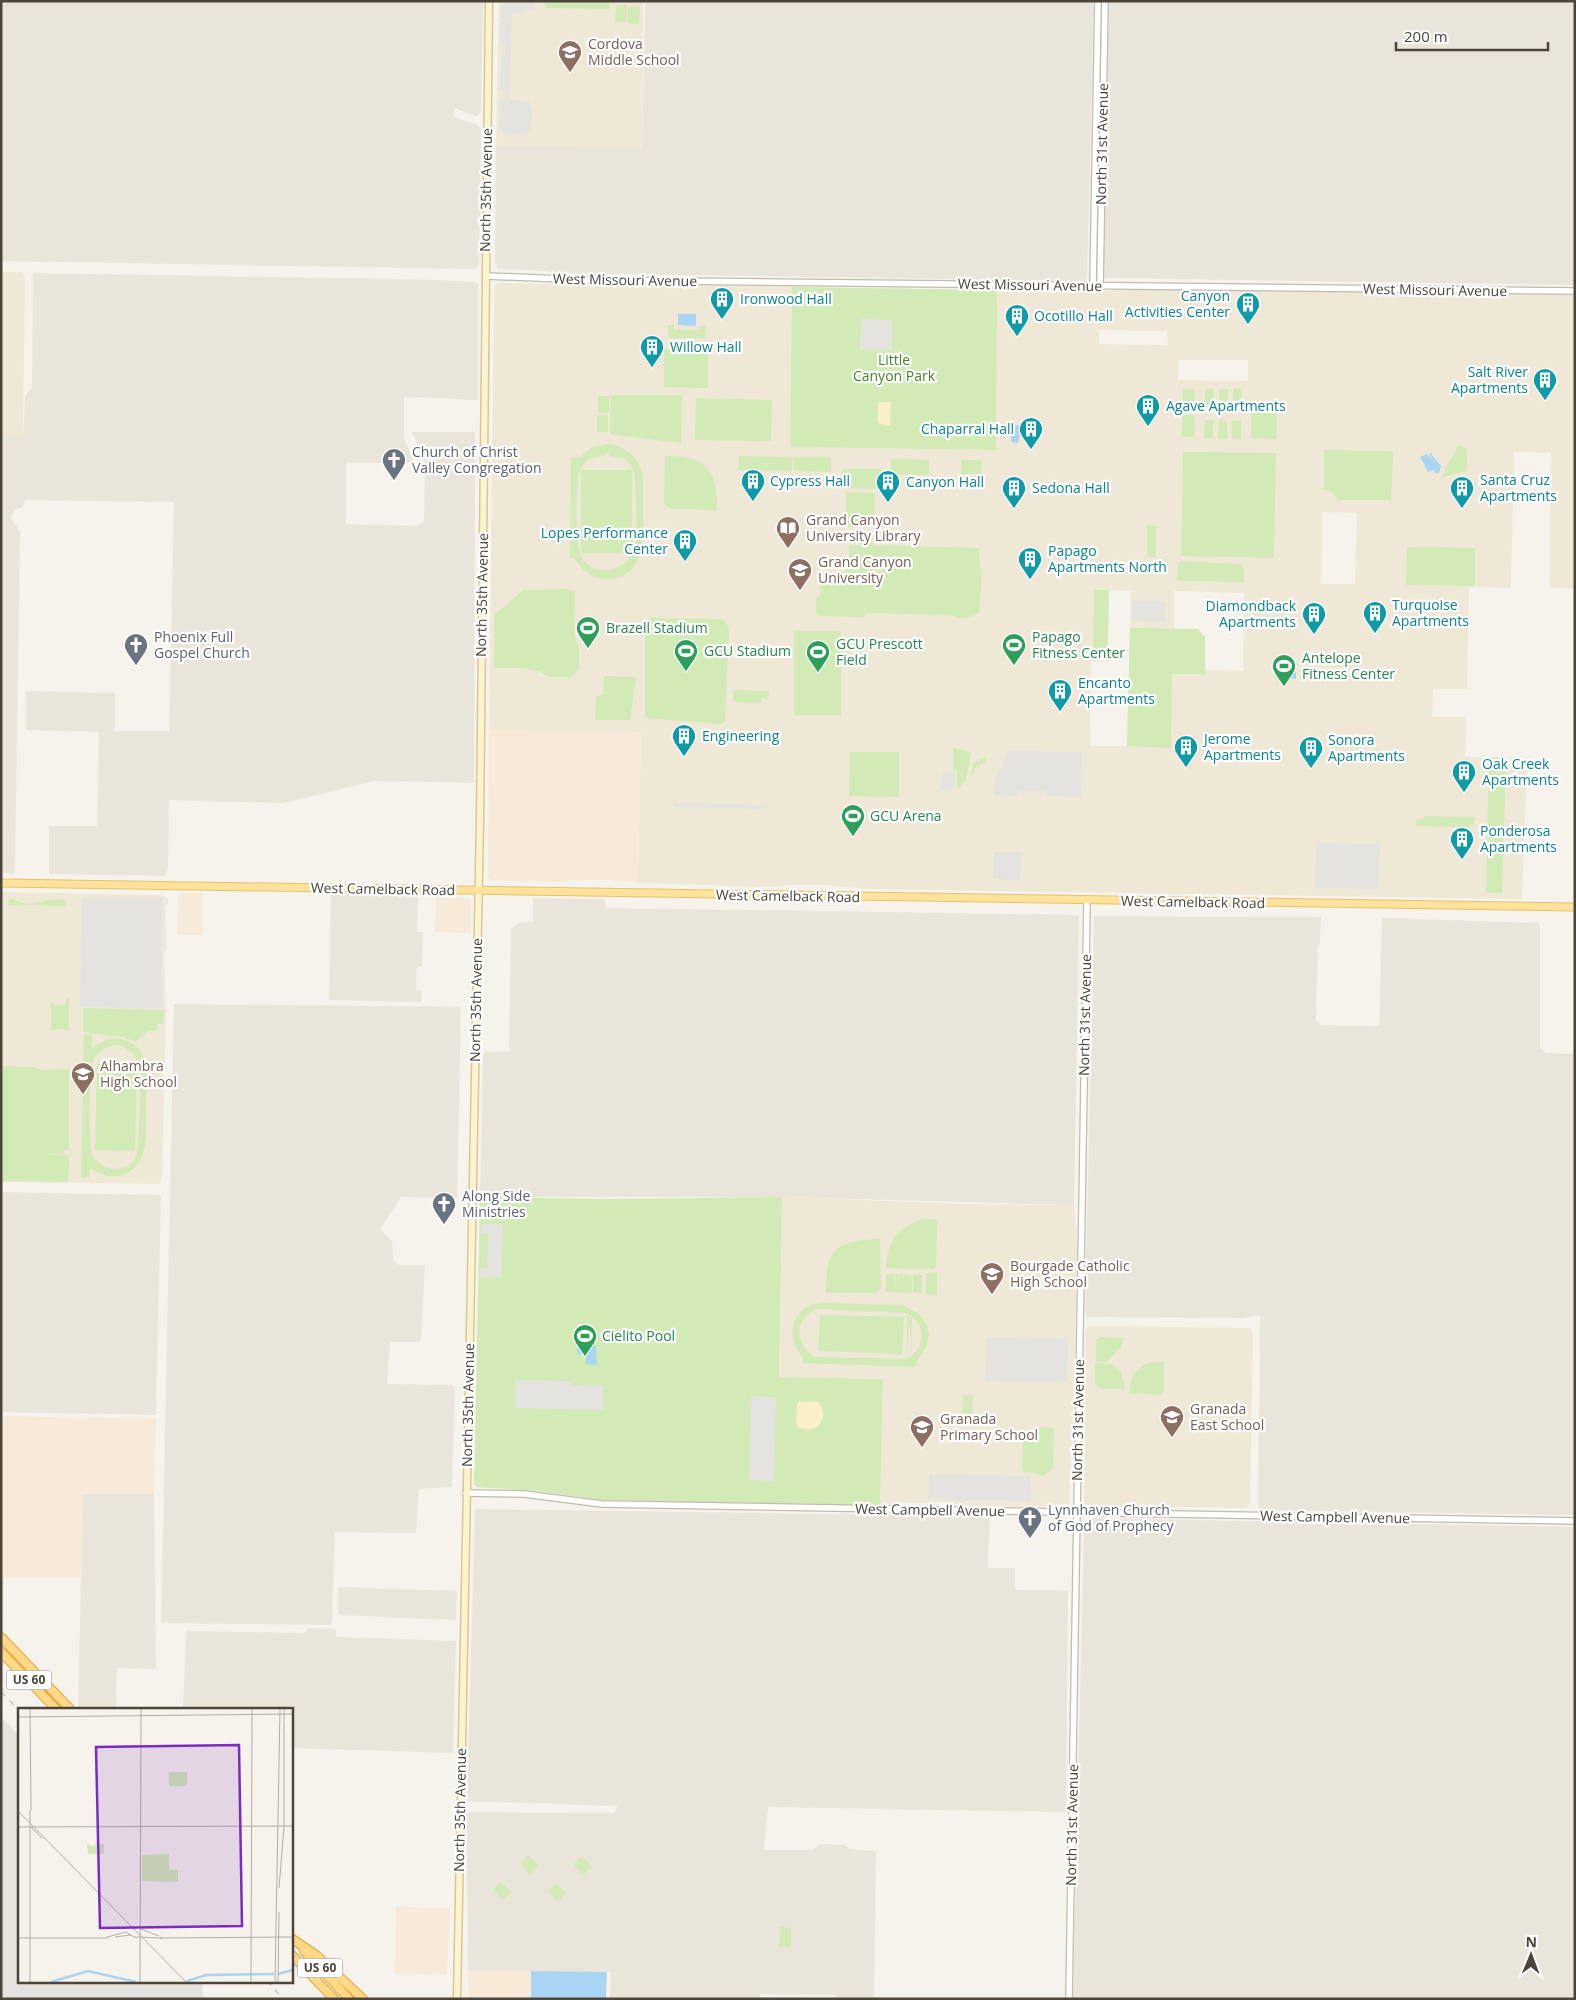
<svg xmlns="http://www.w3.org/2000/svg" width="1576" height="2000" viewBox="0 0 1576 2000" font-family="'Open Sans',sans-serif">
<rect width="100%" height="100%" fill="#f6f3ec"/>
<path fill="#eae5da" d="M1,1h482l-2,111 -4,4 -16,-5 -7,-4v10l22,7 5,5 -2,136 -4,4 -474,-8z
M645,1h449l-7,277 -2,3 -532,-8 -8,-2 -47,-2 -3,-5 1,-119 82,1v3h64z
M1109,1h466v284l-471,-7z
M33,273l407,7 34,2 4,2v116l-74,-3v41l10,25h-68v61l71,2 6,-4 1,-5 1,-53 -13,-32h63l-1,351 -101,-2 -89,22 -115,-3 -1,69 -3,7 -116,-2v-48h48l2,-94 -73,-2v-39l89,2v38h54l5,-229 -149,-2 -2,7 -9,3 -3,8 9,14 -5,337 -1,4h-13v-436h22l2,-41 7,-9z
M331,894l87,2 -1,36h6l-1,35h-5l-1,23 6,1 -1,11 -92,-2z
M533,898l71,1 2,9 473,7 -5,290 -292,-8h-302l3,-140 2,-5 24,-1 2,-122 7,-6 15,-1z
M1094,916l227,1 -1,25 -2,5 -2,73 5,5 58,1 3,-108 157,5 1,5v120l7,5 28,1v461l-315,-5 -2,-5 2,-189 -19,2 -153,-1 -3,-6z
M174,1004l287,3 -4,191 -56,-1 -21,32 12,12 1,19 6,5h26l-4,75 -2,2h-29l-3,42 66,1 2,4 -3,98 -33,2 -3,44 -81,-1 -3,90 -3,3 -168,-2z
M1,1192l160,3 -5,220 -155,-3z
M83,1494h71l2,175 -39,-1 -1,41 -38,-1z
M475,1509l515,7 -2,52h27v22l53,1 -2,221 -298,-5 -4,43h48l8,-6 25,1 4,4 27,2 -2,148h-38v-4l-76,-1v5h-150l1,-27 -143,-1 -2,-155 2,-4 147,1 2,-7 -150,-5z
M1089,1518l486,9v472h-502l11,-475z
M338,1587l119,4 -1,29 -118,-5z
M308,1628l28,1v8l120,4 -3,112 -162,-5v-39h-108l3,-78 117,2 3,-1z"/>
<path fill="#f7ead8" d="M489,730l152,2 -3,151 -31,-3h-37l-5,2 -74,-2 -3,-3z
M182,893h21v42h-26l1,-37z
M436,897l31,1 4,2v33l-36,-1z
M1,1416l155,3 -2,75h-71l-2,84h-77l-1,53 -2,-2z
M396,1907l54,1 -3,67 -52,-2z
M468,1971l63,1v27h-62z"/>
<path fill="#e6e2dd" d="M1,1717l18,18v246h184l-1,18h-201z"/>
<path fill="#efe8d6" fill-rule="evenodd" d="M499,1h144l-1,148h-64l-1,-3 -81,-1z
M1,272h20l4,4 -2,161h-22z
M497,283l295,4 -2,160 206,3 1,-160 105,1 63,-3 410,7v294l-25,-1 1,-135 -37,-1 -3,136 -42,-1 -2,102h-34l-1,28h34l-1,40 62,1 -5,141 -656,-10 -40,-4h-34l-19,2 -135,-4 3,-151 -152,-2 5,-442zM1099,330l68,1 1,14 -69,-1zM1178,360h70v21l-70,-1zM1322,512l35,1 -2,71h-34zM1109,590l22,1 -4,155h-37l1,-85h17zM1174,591l70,2 -1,78 -38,-1v-33l-7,-8h-24z
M1,892l161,3 6,3v6l-3,4 2,41 -3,5 2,56 -4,170 -3,4 -158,-2z
M782,1197l189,7 103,1 3,41 -3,143 -5,115 -43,3 -68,-2 -15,-3 -41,1 -9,2h-13l3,-126 -104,-2z
M1091,1326l160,2 2,7 -3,167 -3,6 -157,-2 -6,-2 2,-173 2,-4z"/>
<path fill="#d2eab5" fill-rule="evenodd" d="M545,1h65v8l-65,-1z
M616,5h11v17h-12z
M628,6l12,1 -1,17 -11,-1z
M792,287l205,3 -1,160 -206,-3z
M668,325h6v5h26v-4h6l-1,12h-37z
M664,349h44v39l-44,-1z
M1183,389l12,1 -1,21h-12z
M1205,389h9l-1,18h-8z
M1219,389h9v18h-9z
M1233,389h9l-1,19 -8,-1z
M611,395h71l-1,48 -71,-9z
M598,396h11v17h-11z
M696,398l76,2 -1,41 -76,-1z
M1251,410h26v29l-26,-1z
M597,415h11v17h-11z
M1182,415h13l-1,22h-12z
M1205,420h8v18h-9z
M1219,420l8,1v18h-9z
M1232,421h9v18h-9z
M608,444c18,2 31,14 35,32 0,13 0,26 0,39 0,27 2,63 -37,64 -14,0 -24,-8 -31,-20h-5l1,-102h7l1,1 12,-10zM603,453h7l-2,3 16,2 9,10 2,8c0,17 4,57 -1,72 -7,25 -45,32 -54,5 -5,-15 -4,-64 -1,-80 6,-14 12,-17 26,-17v-3z
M1459,445l8,4v22l-25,6 7,-15z
M1324,450l69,1 -2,49h-52l-10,-10h-5z
M1183,452l93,1 -2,105 -93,-2z
M665,456c42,-1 52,13 52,54l-47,-1 -6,-6z
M739,456l54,1 -1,14 -54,-1z
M794,457h37v15l-37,-1z
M891,459l38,1v15l-38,-1z
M961,460h21l-1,14h-20z
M842,469h39l-1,20 -39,-1z
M581,470h51v83h-51z
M846,492l29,1 -1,34h-25l-3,-3z
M1147,526h9v31h-9z
M861,541l12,1v3l106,3 1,21h2l-3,44c-9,5 -18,8 -27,2l-86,-2 -1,4 -46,-1 -3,-3v-16l4,-1v-22h24v-3l5,-3v-23h12z
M1407,547l68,1v38l-69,-1z
M1182,561l59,3 3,5v13l-67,-1 1,-17z
M568,589l7,2 -1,44 5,13v21l-8,8h-22l-11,-6 -19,-3h-25v-53l30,-25z
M1094,590h15l-2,69h-14z
M650,618l72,1 7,8 -4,94 -3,3 -77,-6v-90z
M1130,628l68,1 7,8v37h-33l-1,74 -44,-2z
M794,631h47v84h-47z
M604,676l32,1 -6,43h-35l1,-24 7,-1z
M733,690l36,1 -1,8 -7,-1v5l-28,-1z
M953,748l18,4 -5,29 -9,8v-18l-4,-1z
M850,752h49v45l-50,-1z
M1489,757l17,1 -4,135h-16z
M981,758l6,1 -9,9 -1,-1 -3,2 1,2 -5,6 4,-15 6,-1z
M1424,816l51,1 -1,7 -7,3 -51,-1v-7h7z
M9,898c8,3 14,6 23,6 12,-1 20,-9 32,-3l3,5 -58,-1z
M67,999h2v32l-8,-2 -10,2v-30l4,5 9,-1z
M83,1008l81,2 -1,14h-5l-1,7h-9l-13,11 -11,-5 -41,-5z
M84,1034l8,1v14c10,-8 19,-13 32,-9 29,7 22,42 22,65 0,24 5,61 -24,70 -12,4 -22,-1 -32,-8v10l-9,1zM116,1045c9,2 17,6 21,15 5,10 3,85 -1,96 -10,22 -38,14 -45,-4 -2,-13 -2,-83 3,-93 4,-9 13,-13 22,-14z
M97,1064h40l-2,87 -40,-1z
M1,1066l31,1 9,3 28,-1v81h-5v3l-18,1 23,1 -1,27 -67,-1z
M480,1197l129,2 173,-2 -3,180 104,2 -3,126 -278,-5 -64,-9 -62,-4 -2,-4z
M923,1219h14l-1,47 -3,3 -47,-1c2,-28 10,-40 37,-49z
M880,1239l1,49 -5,5h-50c0,-46 10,-52 54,-54z
M926,1273h11v22h-11z
M886,1274h8v18h-8z
M895,1274h8v8l1,-8 8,1v18l-17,-1z
M913,1274l9,1 -1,18 -8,-1z
M824,1303l79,2 15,8 9,12 2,10 -3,13 -9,13 -1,6 -114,-4 1,-6c-21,-21 -9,-54 21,-54zM818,1309l87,4c23,9 22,38 -1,46l-89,-2c-21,-13 -22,-39 3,-48z
M820,1315l84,2 -2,37 -84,-3z
M907,1315h2v7l1,-5h2l-1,38 -1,-30 -1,-2 -2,34z
M1100,1337l24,1 -3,9 -14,15h-11v-22z
M1152,1362h12v30l-4,3 -30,-2c0,-17 6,-26 22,-31z
M1095,1363l17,1 9,7 4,18h-25l-5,-6z
M963,1395h10l-1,20h-10z
M1037,1427l17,1 -1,41 -11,8 -3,-3 -17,-3 1,-39 12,-1z
M528,1855l10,10 -8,9 -10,-10z
M582,1856l10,11 -9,8 -10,-10z
M501,1882l11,10 -9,8 -10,-10z
M556,1883l10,10 -8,8 -10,-10z
M780,1927l11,1v19h-12z"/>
<path fill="#f9efc9" d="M878,402h13l-1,24 -12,-3z
M800,1401l19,1c13,17 -6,37 -23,23l1,-21z"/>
<path fill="#e5e3e0" d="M502,1h36l-5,1v8h-8v3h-13l-3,87 21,1v6h2l-1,23h-3v4h-9v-4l-1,4h-15v-4l-4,-1 1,-29h4l1,-9 -5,-1 1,-35h4v-9l-4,-1v-25h4v-1l-4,-1z
M861,319l31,1v30h-32z
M1132,601h33v21l-33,-1z
M1007,751l75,1 -1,45 -35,-1 -1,-5h-26l-2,5 -23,-1 1,-19 7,-9z
M942,773h13v17h-14z
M674,803l91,2v4l-91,-2z
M1316,843l64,1 -2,45 -63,-1z
M994,852h27l-1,28 -27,-1z
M82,898h80v110l-82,-1z
M481,1224h22l-2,54 -21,-1v-9h11l-4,-2 1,-31h4l-11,-2z
M987,1337l81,2 -1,43 -82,-1z
M515,1380l56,1 1,4 31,1v24l-88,-2z
M751,1396l25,1 -2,84 -25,-1z
M929,1474l101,2 1,25 -102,-2z"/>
<path fill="#a9d4f2" d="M678,314h18v12l-18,-1z
M1012,425h7l1,9 -2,9 -6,-1 -1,-2z
M1430,453l11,13 -2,7h-4l-1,-3 -6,2 -8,-15 7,-3 6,7 -4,-7z
M1042,650l10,1 2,7 -18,-1v-5z
M1279,665h17v3l-5,1 5,1v9l-17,-1v-9l4,-1h-4z
M577,1345l19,1 1,19 -11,-1v-10h-9z
M531,1971l76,1 -1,27h-75z"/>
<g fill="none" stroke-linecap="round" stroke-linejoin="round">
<g stroke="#c2bbae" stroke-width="8">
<path id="tertiary" d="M486,276l102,4 987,11
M1093,286l5,-285
M1100,286l5,-285
M466,1493l58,1 78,10 973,17
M1069,1999l18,-1098"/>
</g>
<g stroke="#d6c79b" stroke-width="9">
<path id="secondary" d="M457,1999l23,-1179 9,-819"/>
</g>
<g stroke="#e6c16a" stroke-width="9">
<path id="primary" d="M1,883l1574,24"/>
</g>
<g stroke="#e0a43c" stroke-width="10">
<path id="trunk" d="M1,1637l69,72
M1,1652l55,57
M291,1938l25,17 47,44
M304,1951l45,48
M291,1954l43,45"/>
</g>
<use href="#tertiary" stroke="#fff" stroke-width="5.5"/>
<use href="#secondary" stroke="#fff3cd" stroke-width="6"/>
<use href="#primary" stroke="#ffe39c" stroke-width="7"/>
<use href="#trunk" stroke="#ffd985" stroke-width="8"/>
<path stroke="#9a9a9a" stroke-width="1" stroke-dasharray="6 6" stroke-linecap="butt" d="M1,1692l18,18
M267,1981l16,18"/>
</g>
<defs>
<g id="school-pin" transform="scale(1.25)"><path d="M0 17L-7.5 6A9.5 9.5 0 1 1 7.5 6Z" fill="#8d6e63" stroke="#fff"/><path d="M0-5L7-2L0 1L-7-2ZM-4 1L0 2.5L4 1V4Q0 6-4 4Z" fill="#fff"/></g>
<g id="building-pin" transform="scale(1.25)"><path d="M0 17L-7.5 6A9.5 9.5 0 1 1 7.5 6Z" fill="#0f9aa8" stroke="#fff"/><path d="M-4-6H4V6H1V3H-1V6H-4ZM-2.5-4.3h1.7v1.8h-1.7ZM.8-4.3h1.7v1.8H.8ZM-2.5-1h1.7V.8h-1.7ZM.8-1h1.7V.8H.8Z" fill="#fff"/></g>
<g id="church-pin" transform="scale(1.25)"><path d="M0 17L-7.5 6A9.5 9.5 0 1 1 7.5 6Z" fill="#6b7280" stroke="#fff"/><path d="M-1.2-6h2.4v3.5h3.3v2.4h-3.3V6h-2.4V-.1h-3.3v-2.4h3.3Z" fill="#fff"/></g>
<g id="library-pin" transform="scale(1.25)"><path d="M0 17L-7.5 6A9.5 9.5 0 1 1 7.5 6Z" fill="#8d6e63" stroke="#fff"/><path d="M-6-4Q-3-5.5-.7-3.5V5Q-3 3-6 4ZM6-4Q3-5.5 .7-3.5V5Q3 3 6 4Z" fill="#fff"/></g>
<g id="university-pin" transform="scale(1.25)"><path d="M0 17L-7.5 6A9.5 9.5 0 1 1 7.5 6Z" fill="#8d6e63" stroke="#fff"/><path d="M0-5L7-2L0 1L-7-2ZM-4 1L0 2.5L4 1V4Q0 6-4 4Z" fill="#fff"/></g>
<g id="stadium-pin" transform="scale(1.25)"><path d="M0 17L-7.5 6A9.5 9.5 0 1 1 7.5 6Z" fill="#2e9e5b" stroke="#fff"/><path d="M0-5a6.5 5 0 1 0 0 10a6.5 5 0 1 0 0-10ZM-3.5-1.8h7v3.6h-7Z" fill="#fff"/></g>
</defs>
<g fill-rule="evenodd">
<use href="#school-pin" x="570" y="52"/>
<use href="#building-pin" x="722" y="299"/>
<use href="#building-pin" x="1248" y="304"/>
<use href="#building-pin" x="1017" y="316"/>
<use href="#building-pin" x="652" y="347"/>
<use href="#building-pin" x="1545" y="380"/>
<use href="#building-pin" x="1148" y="406"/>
<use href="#building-pin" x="1031" y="429"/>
<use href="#church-pin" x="394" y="460"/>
<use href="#building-pin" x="753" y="481"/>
<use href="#building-pin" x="888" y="482"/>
<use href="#building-pin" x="1014" y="488"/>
<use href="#building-pin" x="1462" y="488"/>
<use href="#library-pin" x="788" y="528"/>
<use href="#building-pin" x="685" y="541"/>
<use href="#building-pin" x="1030" y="559"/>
<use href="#university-pin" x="800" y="570"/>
<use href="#building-pin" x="1375" y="613"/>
<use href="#building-pin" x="1314" y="614"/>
<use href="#stadium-pin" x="588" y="628"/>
<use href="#church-pin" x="136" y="645"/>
<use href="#stadium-pin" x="1014" y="645"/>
<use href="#stadium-pin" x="686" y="651"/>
<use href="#stadium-pin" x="818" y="652"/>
<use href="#stadium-pin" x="1284" y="666"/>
<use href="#building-pin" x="1060" y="691"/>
<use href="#building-pin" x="684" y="736"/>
<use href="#building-pin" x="1186" y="747"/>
<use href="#building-pin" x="1311" y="748"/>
<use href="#building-pin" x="1464" y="772"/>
<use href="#stadium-pin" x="853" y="816"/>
<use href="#building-pin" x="1462" y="839"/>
<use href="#school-pin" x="83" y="1074"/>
<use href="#church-pin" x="444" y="1204"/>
<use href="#school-pin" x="992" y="1274"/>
<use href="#stadium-pin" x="585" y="1336"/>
<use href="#school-pin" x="1172" y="1417"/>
<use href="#school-pin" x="922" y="1427"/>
<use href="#church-pin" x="1030" y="1518"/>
</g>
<g text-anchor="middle" stroke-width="4.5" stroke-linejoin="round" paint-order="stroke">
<g fill="#fff" stroke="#817c74" stroke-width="1">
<rect x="6.5" y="1670.5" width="45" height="19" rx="4"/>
<rect x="297.5" y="1958.5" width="45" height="19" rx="4"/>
</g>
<g font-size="12" font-weight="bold" fill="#4b4439">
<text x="29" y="1684">US 60</text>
<text x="320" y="1972">US 60</text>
</g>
<g font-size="14" fill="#785e54" stroke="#fff" text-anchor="start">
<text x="588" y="49">Cordova<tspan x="588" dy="16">Middle School</tspan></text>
<text x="806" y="525">Grand Canyon<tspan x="806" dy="16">University Library</tspan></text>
<text x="818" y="567">Grand Canyon<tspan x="818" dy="16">University</tspan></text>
<text x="100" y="1071">Alhambra<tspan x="100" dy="16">High School</tspan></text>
<text x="1010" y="1271">Bourgade Catholic<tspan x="1010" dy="16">High School</tspan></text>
<text x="1190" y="1414">Granada<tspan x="1190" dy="16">East School</tspan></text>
<text x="940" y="1424">Granada<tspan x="940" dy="16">Primary School</tspan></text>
</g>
<g font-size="14" fill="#4b4439" stroke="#fff">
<text transform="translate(1102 144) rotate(-89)" y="5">North 31st Avenue</text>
<text transform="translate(486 190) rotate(-89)" y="5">North 35th Avenue</text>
<text transform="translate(625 280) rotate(1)" y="5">West Missouri Avenue</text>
<text transform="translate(1030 285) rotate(1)" y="5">West Missouri Avenue</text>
<text transform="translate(1435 290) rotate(1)" y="5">West Missouri Avenue</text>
<text transform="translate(482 595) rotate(-89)" y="5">North 35th Avenue</text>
<text transform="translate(383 889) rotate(1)" y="5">West Camelback Road</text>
<text transform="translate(788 896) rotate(1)" y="5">West Camelback Road</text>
<text transform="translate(1193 902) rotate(1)" y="5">West Camelback Road</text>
<text transform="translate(476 1000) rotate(-89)" y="5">North 35th Avenue</text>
<text transform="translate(1085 1015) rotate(-89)" y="5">North 31st Avenue</text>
<text transform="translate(468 1405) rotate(-89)" y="5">North 35th Avenue</text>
<text transform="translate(1078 1420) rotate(-89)" y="5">North 31st Avenue</text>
<text transform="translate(930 1510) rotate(1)" y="5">West Campbell Avenue</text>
<text transform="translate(1335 1517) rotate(1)" y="5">West Campbell Avenue</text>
<text transform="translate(460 1810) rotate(-89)" y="5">North 35th Avenue</text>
<text transform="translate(1072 1825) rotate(-89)" y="5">North 31st Avenue</text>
</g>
<g font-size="14" fill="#0d838f" stroke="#fff" text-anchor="start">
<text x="1230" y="301" text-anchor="end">Canyon<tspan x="1230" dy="16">Activities Center</tspan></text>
<text x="740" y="304">Ironwood Hall</text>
<text x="1034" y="321">Ocotillo Hall</text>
<text x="670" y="352">Willow Hall</text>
<text x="1528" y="377" text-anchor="end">Salt River<tspan x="1528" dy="16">Apartments</tspan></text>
<text x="1166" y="411">Agave Apartments</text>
<text x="1014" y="434" text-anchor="end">Chaparral Hall</text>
<text x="1480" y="485">Santa Cruz<tspan x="1480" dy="16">Apartments</tspan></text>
<text x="770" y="486">Cypress Hall</text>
<text x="906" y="487">Canyon Hall</text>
<text x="1032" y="493">Sedona Hall</text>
<text x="668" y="538" text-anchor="end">Lopes Performance<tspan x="668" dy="16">Center</tspan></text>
<text x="1048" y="556">Papago<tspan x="1048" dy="16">Apartments North</tspan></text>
<text x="1392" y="610">Turquoise<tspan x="1392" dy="16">Apartments</tspan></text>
<text x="1296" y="611" text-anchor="end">Diamondback<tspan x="1296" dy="16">Apartments</tspan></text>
<text x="1078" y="688">Encanto<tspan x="1078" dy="16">Apartments</tspan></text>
<text x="702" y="741">Engineering</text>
<text x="1204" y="744">Jerome<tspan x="1204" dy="16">Apartments</tspan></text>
<text x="1328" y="745">Sonora<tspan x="1328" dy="16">Apartments</tspan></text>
<text x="1482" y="769">Oak Creek<tspan x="1482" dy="16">Apartments</tspan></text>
<text x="1480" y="836">Ponderosa<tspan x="1480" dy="16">Apartments</tspan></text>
</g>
<g font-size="14" fill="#4a7f2a" stroke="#fff">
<text x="894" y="365">Little<tspan x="894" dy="16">Canyon Park</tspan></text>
</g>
<g font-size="14" fill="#5b616d" stroke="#fff" text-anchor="start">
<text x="412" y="457">Church of Christ<tspan x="412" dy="16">Valley Congregation</tspan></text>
<text x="154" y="642">Phoenix Full<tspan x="154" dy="16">Gospel Church</tspan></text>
<text x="462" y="1201">Along Side<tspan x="462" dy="16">Ministries</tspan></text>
<text x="1048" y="1515">Lynnhaven Church<tspan x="1048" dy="16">of God of Prophecy</tspan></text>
</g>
<g font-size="14" fill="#27864d" stroke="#fff" text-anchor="start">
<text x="606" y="633">Brazell Stadium</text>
<text x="1032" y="642">Papago<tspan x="1032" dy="16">Fitness Center</tspan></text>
<text x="836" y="649">GCU Prescott<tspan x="836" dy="16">Field</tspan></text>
<text x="704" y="656">GCU Stadium</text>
<text x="1302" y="663">Antelope<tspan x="1302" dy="16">Fitness Center</tspan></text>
<text x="870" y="821">GCU Arena</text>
<text x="602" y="1341">Cielito Pool</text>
</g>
</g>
<g transform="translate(18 1708)">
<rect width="275" height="275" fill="#f6f3ec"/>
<path d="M151,64h18v14h-18zM69,136l7,3 1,-3h9v10h-16zM151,146v16h9v12l-36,-1v-26z" fill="#d2eab5"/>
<path fill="none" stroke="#a9d4f2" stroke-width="2.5" d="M260,266l15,-4M169,273l19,-6 68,-1M33,274l37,-11 48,11"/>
<path fill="none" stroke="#b2ada4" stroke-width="1" d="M12,1l1,101M0,9l275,-3M0,103l168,171M1,119l274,-1M13,119l11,11M261,180l5,-61v-118M123,221l18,7M89,229l19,-5 8,5 28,1M97,229l16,-2M0,230h90M142,230l133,-1M12,274v-172M122,274l1,-273M233,274l1,-273M257,274l5,-273M260,274l1,-70"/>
<path fill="#7b2cbf" fill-opacity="0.15" stroke="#7b2cbf" stroke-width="2.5" d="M221,37l3,181 -142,2 -4,-181z"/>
<rect width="275" height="275" fill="none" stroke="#4b4439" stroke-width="2.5"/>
</g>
<rect width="1576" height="2000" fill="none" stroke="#4b4439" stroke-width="5"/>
<g transform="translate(1531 1955) rotate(1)" stroke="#ffffff" stroke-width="4" paint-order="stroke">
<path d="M0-4L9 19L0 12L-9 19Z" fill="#4b4439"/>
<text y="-8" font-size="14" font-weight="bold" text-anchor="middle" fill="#4b4439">N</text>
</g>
<path d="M1396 42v8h152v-8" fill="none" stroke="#4b4439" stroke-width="2.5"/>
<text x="1404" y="42" font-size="15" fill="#4b4439" stroke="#ffffff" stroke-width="4" paint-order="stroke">200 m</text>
</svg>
